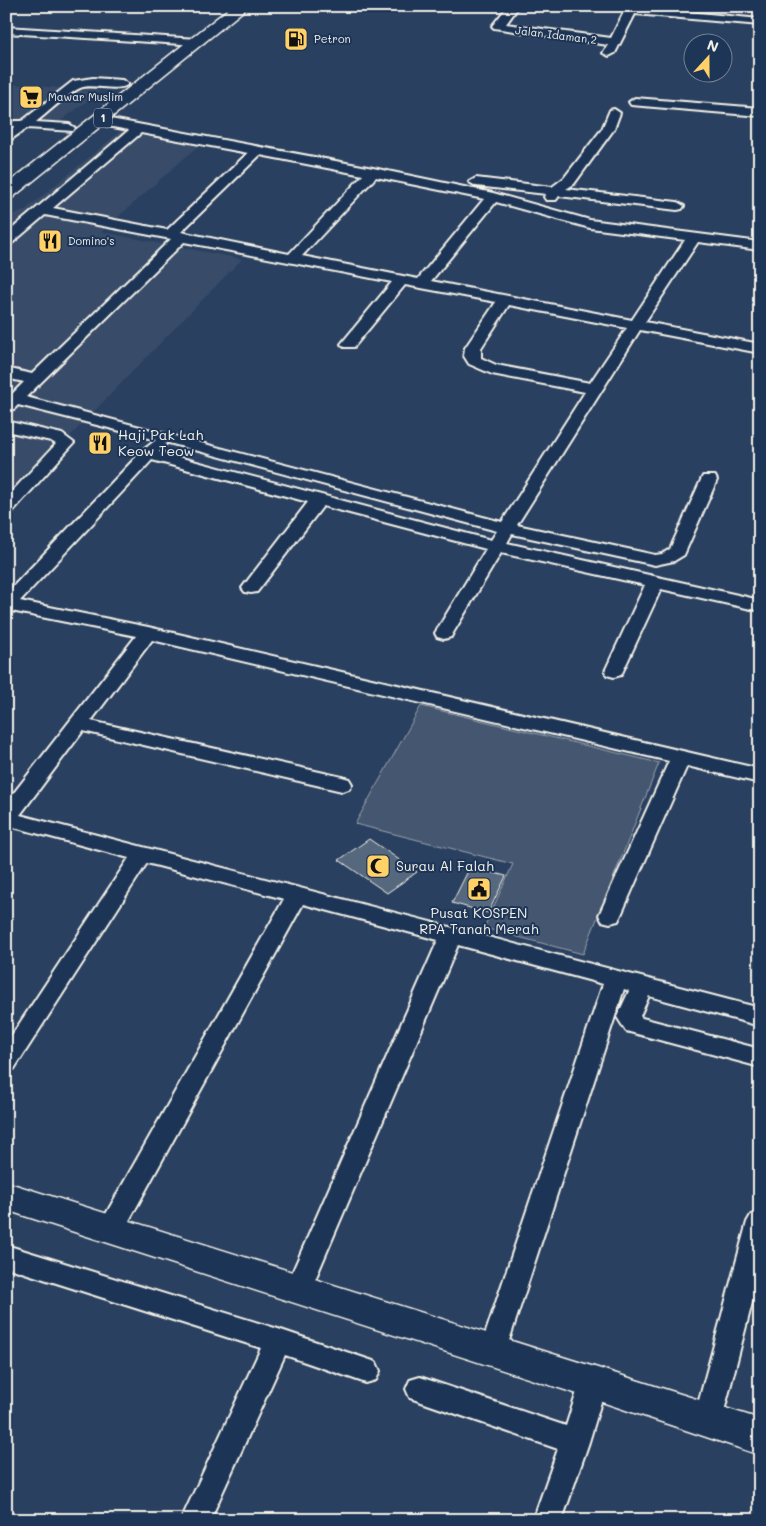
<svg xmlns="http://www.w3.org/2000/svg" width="766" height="1526" viewBox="0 0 766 1526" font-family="Mali,sans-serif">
<rect width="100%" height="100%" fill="#2a4060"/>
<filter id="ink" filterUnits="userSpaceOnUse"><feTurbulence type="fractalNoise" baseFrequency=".02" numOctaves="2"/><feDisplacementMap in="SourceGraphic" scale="10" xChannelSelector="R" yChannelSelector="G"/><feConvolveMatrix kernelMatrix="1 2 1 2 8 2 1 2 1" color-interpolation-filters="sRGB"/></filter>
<g filter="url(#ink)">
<path fill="#374c69" d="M10,84l90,7 -51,39 -43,-3v-40z
M128,125l79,13 -106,94 141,27 -236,243v-286l18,-5z"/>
<path fill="#445771" stroke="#9ca4ac" d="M421,706l238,57 -76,191 -99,-26 29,-64 -158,-40z"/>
<path fill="#56677d" stroke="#f4f1e8" d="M369,839l48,33 -30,21 -48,-33z
M470,867l36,9 -18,37 -36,-10z"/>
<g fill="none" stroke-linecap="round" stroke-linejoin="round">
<g stroke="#f4f1e8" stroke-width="4">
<path id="street" d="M508,6h11l-13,18 105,14 16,-32 133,13v6l-125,-11 -20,39 -6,3 -6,-3 5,-8 -114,-17 -2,-2z
M6,27l192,12 6,3 -6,3 -192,-12z
M93,78l29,2 6,4c-7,8 -34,0 -45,3 -10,2 -37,27 -47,35l33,2 6,4 -2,3 -46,-3 -21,15v-10l8,-6 -2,-3 2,-3h8l51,-40z
M635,98l125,10v8l-129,-11 -2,-3z
M614,109l6,4 -6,16 -40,55 -8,5 111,13 7,4 -2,3 -5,1 -118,-14 -3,4h-10l-2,-3 2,-3 -70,-8 -7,-4 7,-4 76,9 12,-9 38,-49 8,-19z
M100,117l273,51 120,25 97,27 170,22v8l-62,-8 -53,80 115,22v9l-120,-23 -123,195 138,30 7,-1 8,-5 31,-69 2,-4h12l2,4 -33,75 -10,6 -19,4 -143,-31 -5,9 253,57v11l-99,-22 -38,82 -2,4 -7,2 -7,-2 -2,-4 40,-86 -144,-32 -48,80 -2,4 -7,2 -7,-2 -2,-4 51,-84 -163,-43 -66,86 -6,1 -6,-1 -3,-4 3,-4 63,-82 -156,-42 -132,141 128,26 612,142v14l-73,-17 -66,149 -3,6 -8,2 -8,-2 -3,-6 70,-154 -517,-121 -61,81 251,56 7,2 3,5 -3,5 -7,2 -259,-60 -63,84 740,193v18l-111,-30 -9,20 2,2 118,31v18l-134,-36 -9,-14 12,-26 -5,-2 -118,361 -3,8 -10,4 -10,-4 -3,-8 123,-366 -145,-39 -147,344 -4,8 -9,3 -9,-3 -4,-8 153,-349 -135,-36 -183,333 -9,3 -9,-3 -4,-8 4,-8 182,-322 -137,-36 -133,206 -8,3v-28l123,-186 -123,-33v-22l130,-167 -130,-26v-16l136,-143 14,-11 -138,-35 -4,4 -8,1v-18l6,2 12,-12 -18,-4v-10l26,6 139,-135 -126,-24 -34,29 -5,1v-11l123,-104 -33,-6 -2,-3zM141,133l107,20 -81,77 -114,-22zM260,155l103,20 -74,79 -108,-22zM376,177l108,22 -66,80 -116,-23zM496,202l94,26 95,12 -53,80 -201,-39zM184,242l208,40 -51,62 3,3h10l51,-62 91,17 -31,46 -1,8 5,8 23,10 93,18 -83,130 -476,-125zM509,305l118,23 -37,55 -94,-18 -15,-7v-10zM165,442l332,89 -6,9 -332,-88 7,-8z
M6,421l56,13 12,9 -62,69 -6,1v-15l50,-54 -5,-3 -45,-10z
M760,1212v60l-38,147 -4,9 -10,4 -10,-4 -4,-9 53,-197 4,-7z
M6,1245l272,84 98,33 4,9 -4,9 -10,3 -81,-28 -75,165h-29l80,-172 -255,-81z
M593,1370l10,3 4,9 -18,60 -27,78h-29l25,-71 -148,-51 -4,-9 4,-9 10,-3 146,49 17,-53z"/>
</g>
<g stroke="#f4f1e8" stroke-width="3">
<path id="secondary" d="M6,1182l754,237v36l-167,-56 -587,-189z"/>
</g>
<g stroke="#f4f1e8" stroke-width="3">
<path id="highway" d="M232,6h17l-237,192 -6,1v-14z"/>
</g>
<use href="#street" fill="#1d3557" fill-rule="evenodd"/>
<use href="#secondary" fill="#1d3557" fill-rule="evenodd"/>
<use href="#highway" fill="#1d3557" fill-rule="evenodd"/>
</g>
</g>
<defs>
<g id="fuel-square" transform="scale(1.25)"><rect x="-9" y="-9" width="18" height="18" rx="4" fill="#ffd166" stroke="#1d3557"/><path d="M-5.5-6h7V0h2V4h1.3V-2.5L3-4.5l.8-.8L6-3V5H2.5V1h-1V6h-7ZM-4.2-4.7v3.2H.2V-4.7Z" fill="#111"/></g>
<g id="supermarket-square" transform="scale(1.25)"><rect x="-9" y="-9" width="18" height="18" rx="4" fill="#ffd166" stroke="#1d3557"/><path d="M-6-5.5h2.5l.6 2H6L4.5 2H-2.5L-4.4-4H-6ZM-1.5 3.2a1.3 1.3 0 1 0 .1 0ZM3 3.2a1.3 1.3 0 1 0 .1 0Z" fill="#111"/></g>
<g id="restaurant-square" transform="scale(1.25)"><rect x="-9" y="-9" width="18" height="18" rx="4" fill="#ffd166" stroke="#1d3557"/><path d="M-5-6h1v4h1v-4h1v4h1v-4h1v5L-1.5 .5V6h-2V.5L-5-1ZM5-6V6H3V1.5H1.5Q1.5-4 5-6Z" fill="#111"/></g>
<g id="mosque-square" transform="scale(1.25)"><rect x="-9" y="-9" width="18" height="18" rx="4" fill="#ffd166" stroke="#1d3557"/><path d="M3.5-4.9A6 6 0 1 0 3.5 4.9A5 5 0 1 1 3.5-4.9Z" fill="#111"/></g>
<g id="civic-square" transform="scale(1.25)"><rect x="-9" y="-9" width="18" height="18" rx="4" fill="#ffd166" stroke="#1d3557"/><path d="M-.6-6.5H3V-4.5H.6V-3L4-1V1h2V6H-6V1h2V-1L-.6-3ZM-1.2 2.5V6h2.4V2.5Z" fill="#111"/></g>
</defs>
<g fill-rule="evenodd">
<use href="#fuel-square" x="296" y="39"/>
<use href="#supermarket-square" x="31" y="97"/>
<use href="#restaurant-square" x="50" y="241"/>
<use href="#restaurant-square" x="100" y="443"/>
<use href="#mosque-square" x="378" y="866"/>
<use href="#civic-square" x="479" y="889"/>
</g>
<g text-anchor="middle" stroke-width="4" stroke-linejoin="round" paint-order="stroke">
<g font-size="11" fill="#f4f1e8" stroke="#1d3557">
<text transform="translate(556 35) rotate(7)" y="4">Jalan Idaman 2</text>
</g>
<g font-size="11" fill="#f4f1e8" stroke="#1d3557" text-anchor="start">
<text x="314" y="43">Petron</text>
<text x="48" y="101">Mawar Muslim</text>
<text x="68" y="245">Domino's</text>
</g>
<rect fill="#1d3557" stroke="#b4b9bc" stroke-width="1" x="94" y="108.5" width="18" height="19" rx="4"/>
<g font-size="12" font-weight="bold" fill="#f4f1e8">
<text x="103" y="122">1</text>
</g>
<g font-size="14" fill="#f4f1e8" stroke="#1d3557" text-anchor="start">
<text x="118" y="440">Haji Pak Lah<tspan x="118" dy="16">Keow Teow</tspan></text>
<text x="396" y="871">Surau Al Falah</text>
<text x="479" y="918" text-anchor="middle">Pusat KOSPEN<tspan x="479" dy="16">RPA Tanah Merah</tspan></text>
</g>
</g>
<rect width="766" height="1526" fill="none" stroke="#1d3557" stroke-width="25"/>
<rect x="12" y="12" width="741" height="1501" fill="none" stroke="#f4f1e8" stroke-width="2" filter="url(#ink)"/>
<g transform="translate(708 58) rotate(21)"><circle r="24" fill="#1d3557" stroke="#738091"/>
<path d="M0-4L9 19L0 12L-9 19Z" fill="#ffd166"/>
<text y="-8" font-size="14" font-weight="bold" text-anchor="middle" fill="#f4f1e8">N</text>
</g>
</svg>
